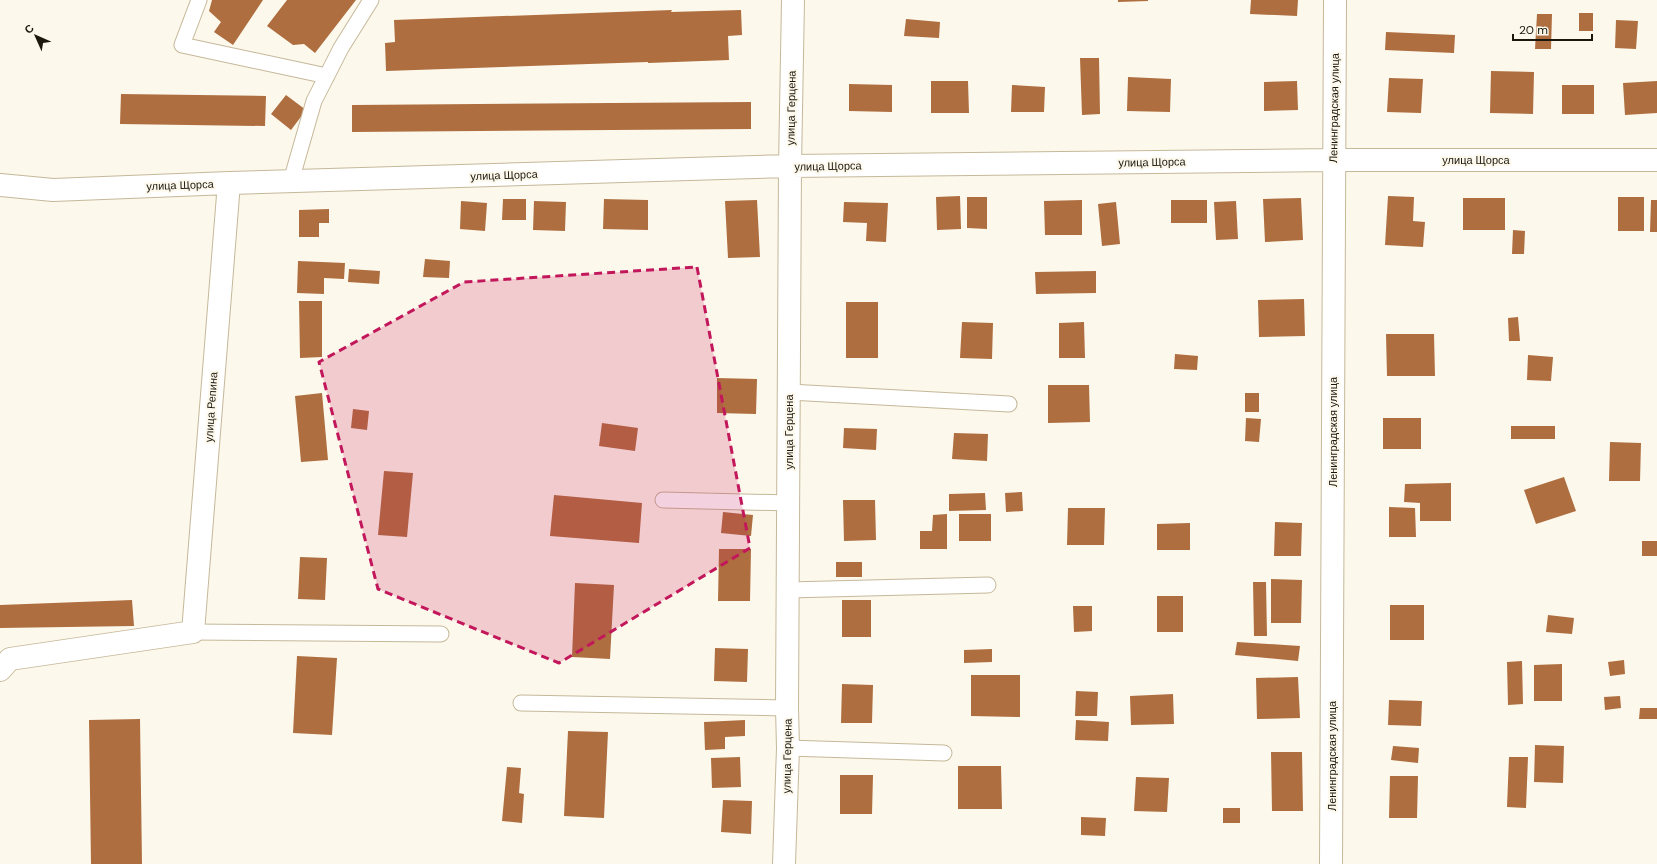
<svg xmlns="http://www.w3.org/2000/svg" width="1657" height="864" viewBox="0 0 1657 864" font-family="'DM Sans',sans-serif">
<rect width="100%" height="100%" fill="#fdf8ec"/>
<path fill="#ae6e3f" d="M212,0h51l-30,45 -19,-13 7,-10 -12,-11z
M287,0h69l-41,53 -11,-9 -11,1 -26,-19z
M1118,0h30v1l-30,1z
M1251,0h47l-1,16 -47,-2z
M672,10l-1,2 70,-2 1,25 -14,1 1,24 -81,3v-1l-262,9 -1,-28 10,-1 -1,-22z
M1579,13h14v18h-14z
M1537,14h15l-1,35h-16z
M906,19l34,3 -1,16 -35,-2z
M1616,20l22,1 -2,28 -21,-1z
M1386,32l69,3 -1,18 -69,-3z
M1080,58h19l1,56 -18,1z
M1491,71l43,1 -1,42 -43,-1z
M1128,77l43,2 -1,33 -43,-1z
M1389,78l34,1 -2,34 -34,-1z
M931,81h37l1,32h-38z
M1297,81l1,29 -34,1v-29z
M1657,81v32l-32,2 -2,-32z
M849,84l43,1v27l-43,-1z
M1012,85l33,2 -1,25h-33z
M1562,85h32v29h-32z
M121,94l145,2 -1,30 -145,-2z
M286,95l20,15 -15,20 -20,-16z
M751,102v27l-399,3v-27z
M960,196l1,33 -24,1 -1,-33z
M1388,196l26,1 -1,24 12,1 -2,25 -38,-2z
M967,197h20v32l-20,-1z
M1618,197h26v34h-26z
M1301,198l2,42 -38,2 -2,-43z
M1463,198h42v32h-42z
M503,199h23v21h-24z
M604,199l44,1v30l-45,-1z
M757,200l3,57 -32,1 -3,-57z
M1082,200v35h-37l-1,-34z
M1171,200h36v23h-36z
M1651,200h6v32h-7z
M461,201l26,2 -2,28 -25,-2z
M534,201l32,1 -1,29 -32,-1z
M1236,201l2,38 -22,1 -2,-38z
M844,202l44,1 -2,39 -20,-1 1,-18 -24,-1z
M1116,202l4,42 -18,2 -4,-42z
M329,209v14h-10v14h-20v-27z
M1513,230l12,1 -1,23h-12z
M425,259l25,2 -1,17 -26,-1z
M298,261l47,2 -1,16 -20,-1v16l-27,-1z
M349,269l31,2 -1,13 -31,-2z
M1096,271v22l-60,1 -1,-22z
M1304,299l1,37 -46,1 -1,-37z
M299,301h23v56l-22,1z
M846,302h32v56h-32z
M1518,317l2,24h-11l-1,-23z
M962,322l31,1 -1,36 -32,-1z
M1084,322l1,36h-26v-35z
M1386,334h48l1,42h-48z
M1175,354l23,2 -1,14 -23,-1z
M1528,355l25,2 -2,24 -24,-1z
M717,378l40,1 -1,35 -39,-1z
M1048,385h41l1,37 -42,1z
M322,393l6,67 -27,2 -6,-66z
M1245,393h14v19h-14z
M353,409l16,2 -2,19 -16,-2z
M1246,418l15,1 -2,23 -14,-1z
M1383,418h38v31h-38z
M602,423l36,5 -3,23 -36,-5z
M1511,426h44v13h-44z
M844,428l33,1 -1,21 -33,-2z
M954,433l34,1 -1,27 -35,-2z
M1610,442l31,1 -1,38h-31z
M384,471l29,2 -6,64 -29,-2z
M1564,477l12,34 -40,13 -12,-34z
M1451,483v38h-31v-18l-16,-1 1,-18z
M1022,492l1,19 -17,1 -1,-19z
M985,493l1,17 -37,1v-17z
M554,495l88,8 -3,40 -89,-7z
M843,500h32l1,40 -32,1z
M1389,507l26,1 1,29h-27z
M1068,508h37l-1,37h-37z
M723,512l30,3 -2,21 -30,-3z
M947,514v35h-27v-18h12l1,-16z
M959,514h32v27h-32z
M1275,522l27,1 -1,33h-27z
M1190,523v27h-33v-26z
M1642,541h15v15h-15z
M719,549h32l-1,52h-32z
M300,557l27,1 -2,42 -27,-1z
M836,562h26v15h-26z
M1271,579l31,1 -1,43h-30z
M1253,582h13l1,54h-13z
M575,583l39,2 -4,74 -38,-2z
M1157,596h26v36h-26z
M132,600l2,26 -134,2v-23z
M842,600h29v37h-29z
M1390,605h34v35h-34z
M1073,606h19v25l-18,1z
M1548,615l26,3 -2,16 -26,-2z
M1237,642l63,4 -2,15 -63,-6z
M715,648l33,1 -1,33 -33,-1z
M992,649v13l-28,1v-13z
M297,656l40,2 -5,77 -39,-2z
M1624,660l1,14 -15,2 -2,-14z
M1522,661l1,43 -15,1 -1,-43z
M1562,664v37h-28v-36z
M971,675h49v42l-49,-1z
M1298,677l2,41 -43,1 -1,-41z
M842,684l31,1 -1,38h-31z
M1076,691l22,1 -1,24h-22z
M1173,694l1,30 -43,1 -1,-29z
M1620,696l1,12 -16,2 -1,-13z
M1389,700l33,1 -1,25 -33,-1z
M1640,708h17v11h-18z
M140,719l2,145h-51l-2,-144z
M745,720v16l-20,1v12l-20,1 -1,-28z
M1076,720l33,2 -1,19 -33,-1z
M568,731l40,1 -4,86 -40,-2z
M1535,745l29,1 -1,37 -29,-1z
M1393,746l26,2 -1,15 -27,-3z
M1271,752h31l1,59h-31z
M740,757l1,30 -29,1 -1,-30z
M1509,757h19l-2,51 -19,-1z
M958,766h43l1,43h-44z
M507,767l14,1 -2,25 5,1 -2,29 -20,-2z
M840,775h33l-1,39h-32z
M1390,776h28l-1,42h-28z
M1136,777l33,1 -2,34 -33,-1z
M723,800l29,1 -1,33 -30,-2z
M1223,808h17v15h-17z
M1081,817l25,1 -1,18 -24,-1z"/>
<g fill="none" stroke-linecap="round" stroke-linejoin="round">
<g stroke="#c5b89a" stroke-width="17">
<path id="service" d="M199,0l-17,45 145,31
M291,181l23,-80 27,-53 30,-48
M789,392l220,12
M663,500l126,3
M788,590l200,-5
M193,632l248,2
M521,703l266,5
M788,748l156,5"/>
</g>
<g stroke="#c5b89a" stroke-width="24">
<path id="minor" d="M0,185l53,5 176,-7 561,-17 543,-6h324
M0,670l10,-11 183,-27 36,-449
M784,864l4,-116 -1,-40 3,-542 3,-166
M1331,864l4,-864"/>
</g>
<use href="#service" stroke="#fff" stroke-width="15"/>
<use href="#minor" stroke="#fff" stroke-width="22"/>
</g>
<path fill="#c2185b" fill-opacity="0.2" stroke="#c2185b" stroke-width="3" stroke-dasharray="8 5" stroke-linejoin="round" d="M697,267l53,281 -191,115 -181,-74 -59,-227 145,-80z"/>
<g text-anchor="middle" stroke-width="4" stroke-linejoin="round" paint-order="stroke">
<g font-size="11" fill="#1c170c" stroke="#fdf8ec">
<text transform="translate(791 108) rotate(-89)" y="4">улица Герцена</text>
<text transform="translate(1334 108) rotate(-89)" y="4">Ленинградская улица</text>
<text x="1476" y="164">улица Щорса</text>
<text transform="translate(1152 162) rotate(-1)" y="4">улица Щорса</text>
<text transform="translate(828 166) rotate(-1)" y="4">улица Щорса</text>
<text transform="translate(504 175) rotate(-2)" y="4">улица Щорса</text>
<text transform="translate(180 185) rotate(-2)" y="4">улица Щорса</text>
<text transform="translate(211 407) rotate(-86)" y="4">улица Репина</text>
<text transform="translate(789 432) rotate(-90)" y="4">улица Герцена</text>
<text transform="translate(1333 432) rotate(-90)" y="4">Ленинградская улица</text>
<text transform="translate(787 756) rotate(-89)" y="4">улица Герцена</text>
<text transform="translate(1332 756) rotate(-90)" y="4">Ленинградская улица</text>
</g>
</g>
<g transform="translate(36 36) rotate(315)" stroke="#fdf8ec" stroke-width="3" paint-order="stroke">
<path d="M0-3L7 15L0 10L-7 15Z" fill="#1c170c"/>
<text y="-6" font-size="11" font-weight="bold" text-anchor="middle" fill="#1c170c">С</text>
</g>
<path d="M1513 34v6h79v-6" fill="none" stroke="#1c170c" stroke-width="2"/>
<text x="1519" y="34" font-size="12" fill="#1c170c" stroke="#fdf8ec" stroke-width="3" paint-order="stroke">20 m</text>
</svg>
